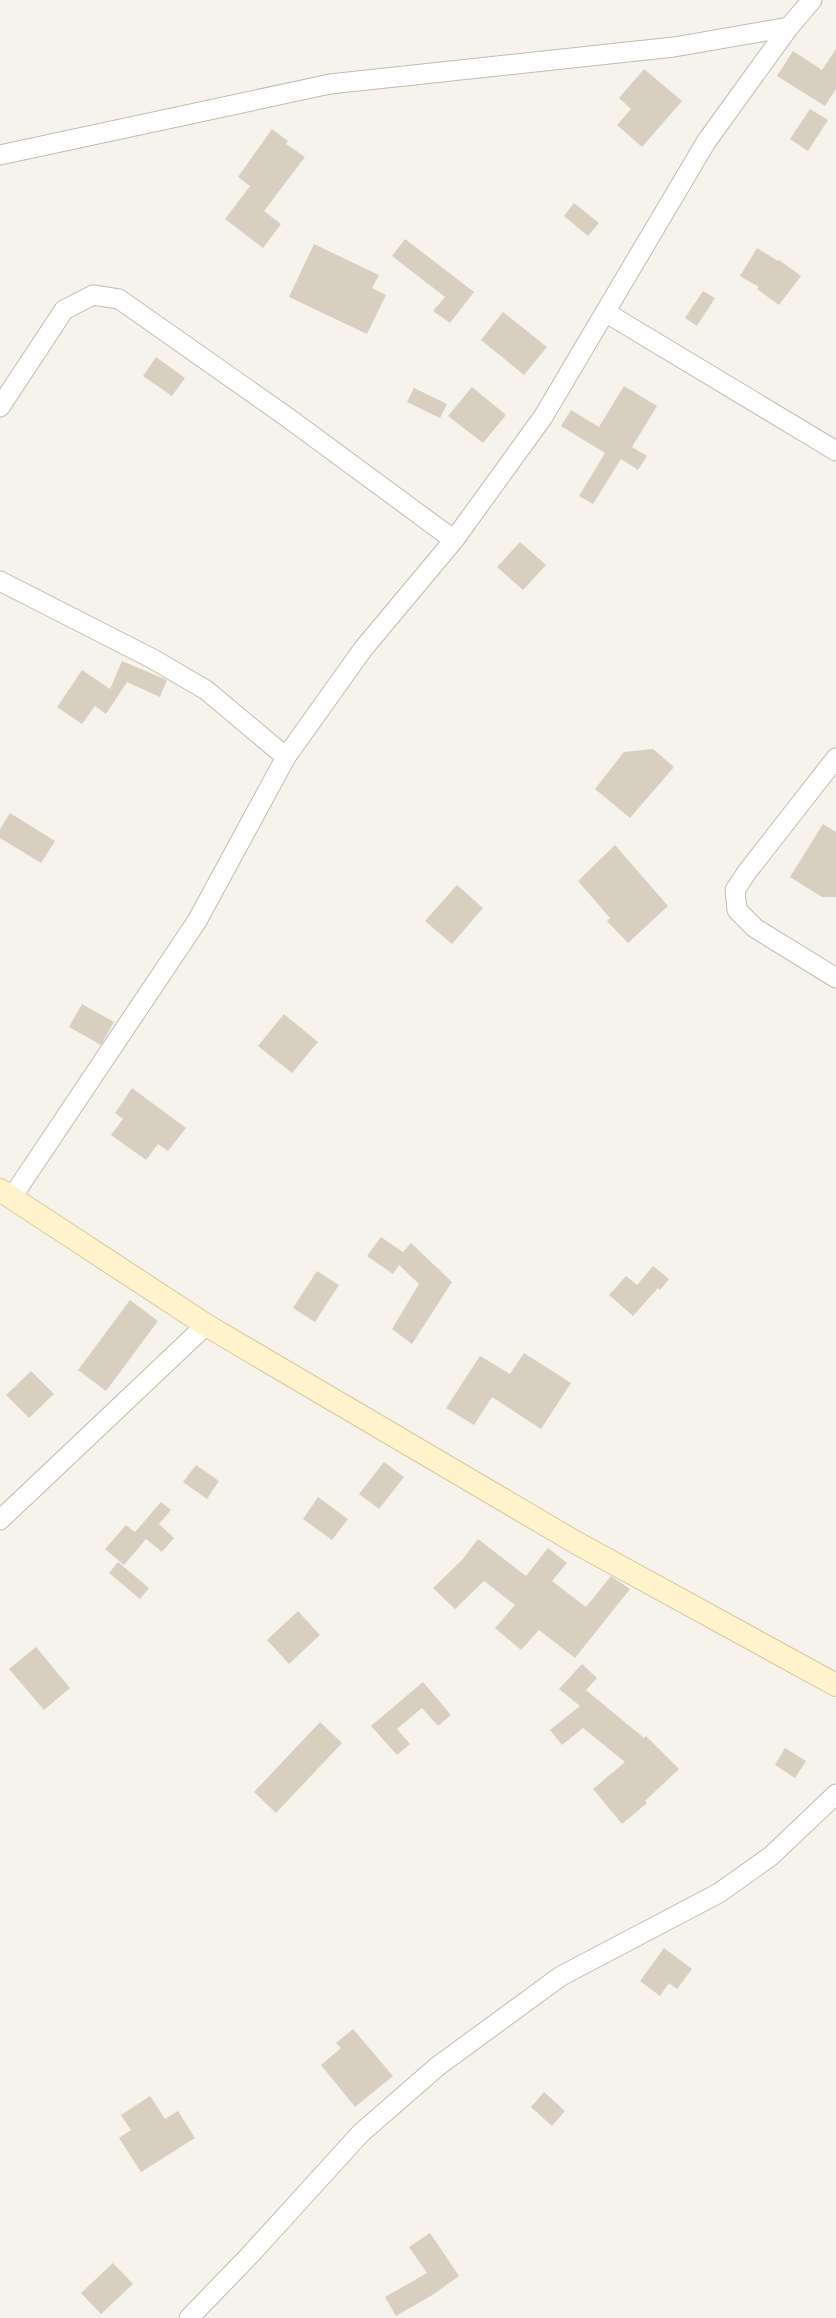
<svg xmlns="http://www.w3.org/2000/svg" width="836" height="2318" viewBox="0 0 836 2318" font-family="Overpass,sans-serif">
<rect width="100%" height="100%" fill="#f6f3ec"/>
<path fill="#d8cfc1" d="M836,49v40l-11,17 -48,-30 16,-25 29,19z
M644,69l38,32 -40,46 -25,-22 14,-16 -12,-11z
M810,109l18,11 -20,31 -18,-12z
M272,129l16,12 -2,3 19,13 -41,54 17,13 -18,24 -38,-29 25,-33 -12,-9z
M574,203l25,20 -11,13 -24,-20z
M405,239l69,53 -24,31 -17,-12 12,-14 -53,-41z
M314,244l65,31 -7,13 14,7 -19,39 -78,-37z
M757,248l21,13 1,-1 22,16 -22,29 -22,-16 2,-2 -19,-11z
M703,291l12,7 -18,28 -12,-8z
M503,312l44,35 -23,28 -43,-35z
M156,357l29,21 -13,18 -29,-20z
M624,386l33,20 -25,41 15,9 -9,14 -17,-11 -28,45 -14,-8 26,-43 -44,-27 10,-16 28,17z
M472,387l34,28 -23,28 -35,-27z
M414,388l33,16 -7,14 -33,-16z
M520,542l26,23 -23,25 -26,-23z
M122,661l45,19 -7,17 -33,-15 -21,32 -11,-8 -13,18 -25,-17 25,-37 28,19z
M653,749l21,18 -44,51 -35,-29 29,-37z
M10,813l45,28 -14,22 -41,-25v-9z
M823,824l13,8v65h-14l-32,-20z
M615,845l53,61 -40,37 -21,-22 3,-3 -32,-37z
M457,885l26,23 -31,36 -27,-23z
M82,1004l32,18 -13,23 -32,-18z
M284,1014l34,28 -26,31 -34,-27z
M132,1088l54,40 -18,23 -10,-7 -12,16 -35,-25 12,-16 -8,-6z
M381,1237l22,15 8,-9 41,39 -40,62 -20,-15 27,-45 -20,-19 -6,9 -26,-18z
M653,1266l16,13 -9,11 -2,-2 -25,28 -24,-21 17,-19 11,9z
M317,1271l22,14 -24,37 -22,-14z
M130,1300l28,21 -52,70 -28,-21z
M524,1353l47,30 -30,46 -49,-32 -18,28 -28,-17 34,-52 30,18z
M31,1371l23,23 -25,24 -23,-23z
M384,1462l20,15 -25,32 -20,-15z
M196,1465l23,16 -12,18 -24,-17z
M318,1497l30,22 -16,21 -29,-21z
M161,1502l10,8 -12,14 15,14 -12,14 -16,-13 -22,26 -19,-16 21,-24 9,7z
M478,1539l48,37 22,-28 19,15 -15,18 34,26 25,-31 19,13 -55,69 -36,-28 -18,20 -26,-22 20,-23 -31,-24 -29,28 -22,-21 29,-28z
M118,1562l31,26 -9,11 -31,-26z
M298,1611l22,24 -31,29 -22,-24z
M36,1647l34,41 -26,22 -35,-41z
M582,1664l15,14 -11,12 58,48 2,-2 33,33 -34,32 2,2 -25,21 -29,-35 32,-27 -42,-34 -21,17 -12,-15 30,-24 -21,-17z
M423,1682l28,33 -13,11 -16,-18 -25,21 13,15 -13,11 -26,-29z
M320,1722l22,21 -66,70 -22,-21z
M785,1748l21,13 -11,17 -20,-13z
M664,1948l28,21 -15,20 -8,-6 -9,13 -20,-15z
M353,2029l40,47 -38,31 -34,-42 20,-17 -5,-5z
M544,2092l21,19 -13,15 -21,-19z
M150,2096l15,23 13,-8 17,27 -54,34 -22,-34 12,-8 -10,-15z
M430,2233l29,43 -25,18 -38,22 -11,-19 42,-24 -18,-26z
M113,2263l20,21 -32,30 -20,-21z"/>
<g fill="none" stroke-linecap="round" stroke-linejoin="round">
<g stroke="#c2bbae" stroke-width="21">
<path id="street" d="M0,155l330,-71 344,-37 115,-20
M605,312l231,139
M0,407l64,-97 29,-15 26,4 168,118 167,123
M0,581l153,78 53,31 80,67
M836,758l-89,114 -12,18 2,20 18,18 81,50
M12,1197l185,-276 89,-164 77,-108 91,-109 89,-123 163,-275 83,-115 23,-27
M0,1520l206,-195
M189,2318l60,-62 112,-123 77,-67 123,-90 158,-83 52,-37 65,-62"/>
</g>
<g stroke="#d6c79b" stroke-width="24">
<path id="secondary" d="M0,1190l206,135 369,217 261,143"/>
</g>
<use href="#street" stroke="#fff" stroke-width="19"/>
<use href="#secondary" stroke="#fff3cd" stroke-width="22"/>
</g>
</svg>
